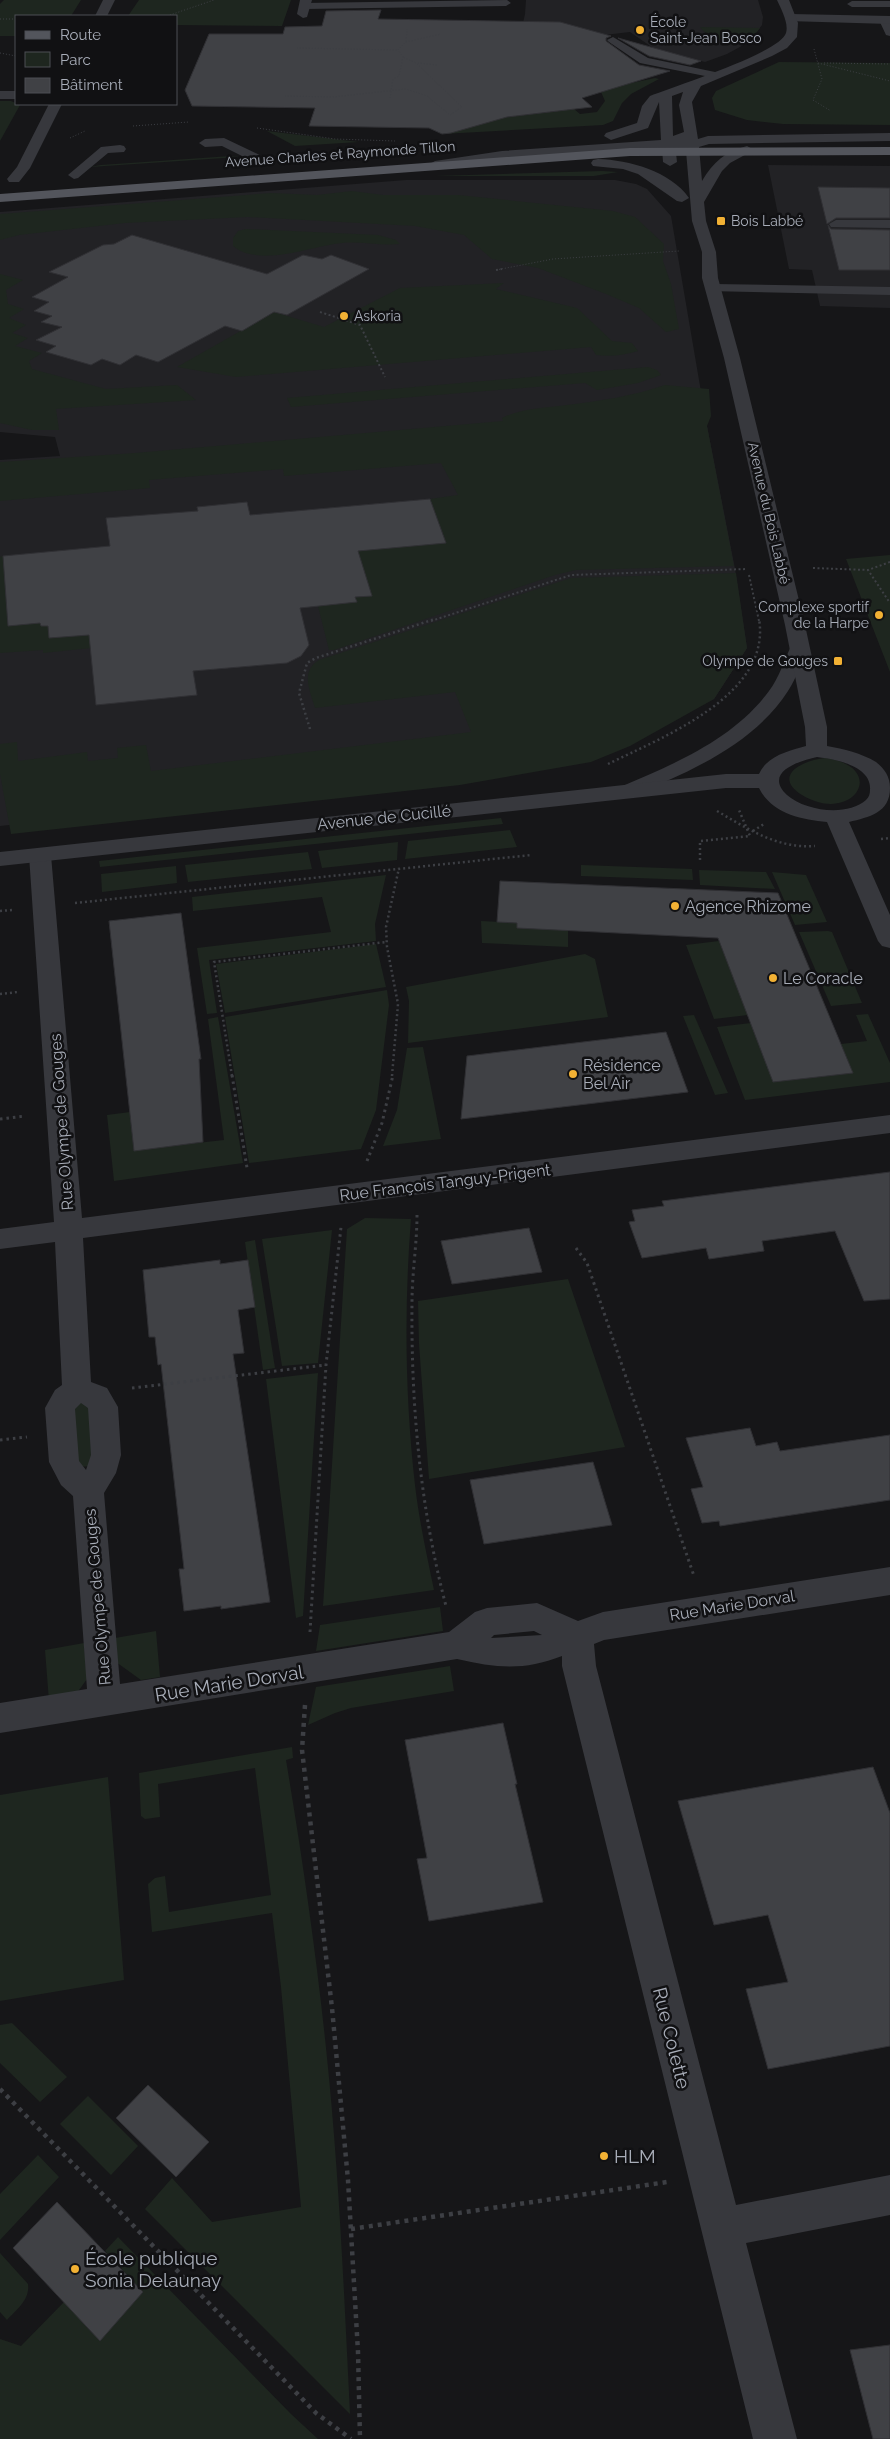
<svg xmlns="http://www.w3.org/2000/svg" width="890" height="2439" viewBox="0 0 890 2439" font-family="Raleway,sans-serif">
<rect width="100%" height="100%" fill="#161618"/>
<path fill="#222225" d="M526,0h232l5,17 -1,8 -13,17 -22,12 -22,8 -49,-12 -26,-18 -112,13 7,-31z
M768,165l122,1v142l-70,-2 -8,-36 -23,-1z
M406,180h209l21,4 11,5 24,27 35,205 29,148 12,79 -33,51 -128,63 -586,64v-366l60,-4 -5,-19 -55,-5v-220z"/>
<path fill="#1e261f" d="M4,0h77l-10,16h-55v20h-16v-32z
M139,0h152l-9,26 -106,-1v-9h-48z
M700,27l60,1 -11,14 -45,-3 2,-5z
M779,62l111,1v62l-107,-1 -36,-4 -32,-10 -3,-12 4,-7z
M655,78l4,1 -28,15 -9,9 -9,18 -10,4 -161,9 22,-5 19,-9 91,-11 6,5 17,-2 8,-11 -4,-9 7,-4z
M0,101h11l9,4 -20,36z
M267,131l92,11 -64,4z
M231,156l8,1 -149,10 11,-2z
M602,171l16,1 -24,4h-160z
M352,191l31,4h75l155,16 22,6 29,27 -1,17 8,23 8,45 -13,3 -27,-24 -33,-14 -68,-26 -46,-9 -28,-24 -49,-9 -167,-9 -123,6 -106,12 -19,5v-26l271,-21 46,2z
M246,229l132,6 18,5 4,4c-20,2 -39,-3 -58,-1 -31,3 -82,25 -109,3v-8l5,-7z
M0,274l23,6 -17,10 2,14 16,5 -15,9 17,7 -14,8 16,5 -13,8 27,7 -13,8 3,8 74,20 71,-4 19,15 -140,9 3,21h-27l-32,-7z
M504,283l-8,6 81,19 35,33 20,2 6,8c-14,4 -27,6 -42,4l-5,-8 -355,30 -59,-10 97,-55 50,15 76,-39z
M648,367l9,3 4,5 -23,8 -41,7 -12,-7 -294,24 -4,-9z
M665,385l44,4 2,27 -4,10 27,140 -158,4 -21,5 -221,75h-5l-11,-44 38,-4 -1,-5 16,-1 -13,-45 88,-8 -16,-44 28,-4 -17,-32 -157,13 -1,-7 -134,11 1,8 -150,13v-39l135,-9 368,-32 -1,-3c20,-10 43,-10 65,-13 32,-4 67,-9 98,-20z
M890,555v117l-44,-113z
M3,556l5,70 32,-3 1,3h7l1,12 79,-6 2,12 -87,9v-3l-43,3v-96z
M736,573l11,75 -33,51 -84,47 -39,16 -131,23 -449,49 -11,-60v-30l17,-2 1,19 69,-9 1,9 30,-3 -1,-10 29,-3 5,26 320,-39 -16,-40 -140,16c-5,-17 -15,-37 4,-48l252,-82z
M825,758c65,9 28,68 -23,37 -31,-20 2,-35 23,-37z
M501,818l2,6 -403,43 -1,-6z
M510,830l7,17 -112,12 3,-18z
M398,842l-1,18 -75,8 -4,-17z
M308,852l4,17 -124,13 -3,-17z
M581,865l111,4 1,11 -112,-4z
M176,866l1,17 -75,9 -1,-18z
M699,870l67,2 9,17 -75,-4z
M772,872l34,3 21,47 -32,3z
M386,875l-11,49 1,17 -167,19 8,53 -10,1 -10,-66 134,-16 -9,-35 -129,14 -1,-14z
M481,921l36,2v5l51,2v17l-86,-4z
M828,931l4,1 30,71 -31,3 -32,-74z
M719,941l29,74 -34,4 -28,-74z
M376,944l10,43 -161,26 -9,-49z
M585,954l10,5 13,58 -200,26 1,-42 -3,-14z
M387,990l2,15 -13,105 -15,39 -112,14 -24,-146z
M868,1014l22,49v19l-145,18 -28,-73 34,-4 23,59 79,-9 -12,-29 26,-3 -11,-26z
M694,1015l34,78 -13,2 -32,-79z
M218,1017l25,146 -129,18 -7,-66 23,-3 4,38 90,-10 -16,-121z
M423,1047l18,92 -58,7 14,-36 10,-62z
M365,1218l46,1c-7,89 -6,177 4,266 4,35 12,71 19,105l-111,16 24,-377z
M332,1230l-14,133 -36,3 -20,-127z
M255,1240l20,128 -12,2 -18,-128z
M568,1279l57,168 -196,32 -10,-135 -1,-43z
M318,1373l-15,243 -7,2 -30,-239z
M90,1400l8,59c-7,6 -10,10 -20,6l-4,-62z
M440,1607l3,24 -127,20 4,-26z
M156,1631l4,46 -19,3 -25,-18 -1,-24z
M84,1643l3,36 -13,18 -25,4 -4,-51z
M450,1666l4,25 -103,17 -16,5 -27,12 8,-38z
M292,1747l1,11 -7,2c16,96 30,191 40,288 13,122 18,244 24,366l-205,-205 27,-31 40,44 89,-15 -20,-220 -9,-74 -120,19 -4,-48 7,-6 10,-2 4,36 102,-17 -16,-127 -97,16 2,33 -15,2 -4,-3 -2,-43z
M108,1777l16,203 -124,21v-206z
M12,2023l55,54 -27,25 -40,-39v-38z
M88,2096l50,50 -27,29 -51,-51z
M38,2155l21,22 -59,63v-46z
M118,2237l173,177 27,25h-318v-100l21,7 43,-44 36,38 43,-48 -38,-41z
M0,2253l28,31c2,16 -11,25 -21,36l-7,-8z"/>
<path fill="#404145" stroke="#303034" d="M381,10l-3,9 182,3 51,14 -5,2v3l33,24 31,6 -88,27 10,9 -85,10 -56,16 -9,1 -13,-6 -120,-2 6,-18 -123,-2 -7,-16 24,-56h74l2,-7 37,-1 4,-15z
M618,38l83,23 -11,4 -41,-9z
M818,187l72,1v30h-54l-9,6z
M828,225l3,4 59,1v40h-51z
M132,235l135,39 36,-19 19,4 9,-4 38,14 -82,46 -13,-3 -32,19 -17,-5 -67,36 -22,-7 -16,10 -18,-6 -11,6 -45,-13 10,-6 -20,-6 26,-13 -21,-5 11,-6 -18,-5 15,-9 -17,-5 36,-20 -19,-5 54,-27 11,-1z
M430,499l16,44 -88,8 14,45 -17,1 2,5 -57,6 9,37 -8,11 -14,7 -94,8 4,24 -101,10 -7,-70 -40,3 -1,-12h-7l-1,-3 -32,3 -5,-70 107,-10 -4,-28 92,-7 -1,-4 50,-5 3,13z
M500,881l278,12 75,180 -80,9 -55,-144 -201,-10v-5l-20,-1z
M181,913l20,146h-2l4,83 -69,9 -25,-230z
M666,1032l22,60 -227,27 6,-63z
M890,1172v127l-26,2 -29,-70 -73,10 2,10 -55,8 -3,-11 -64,10 -13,-36 6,-1 -3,-11 32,-4 -2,-5z
M529,1228l13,44 -90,12 -11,-43z
M220,1260v4l28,-4 7,47 -17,3 6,43 -11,1 37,248 -49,7v-3l-37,5 -5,-42h5l-23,-205 -3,1 -3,-28h-6l-6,-67z
M750,1428l6,18 21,-4 3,9 110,-16v65l-170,26 -1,-5 -17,2 -11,-34 12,-2 -17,-49z
M593,1462l19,63 -128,19 -14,-64z
M503,1723l14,61h-2l28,118 -114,19 -12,-62 10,-1 -22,-118z
M873,1767l17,46v233l-122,23 -22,-80 42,-7 -20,-67 -54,10 -36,-124z
M148,2085l61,57 -33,35 -60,-59z
M57,2202l86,90 -43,49 -87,-93z
M890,2345v94h-17l-23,-89z"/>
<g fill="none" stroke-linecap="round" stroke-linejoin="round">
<path stroke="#3d3f44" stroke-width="1" stroke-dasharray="1 2" stroke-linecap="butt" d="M167,16l47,-16
M0,19h16
M406,42l35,-8
M297,48l101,2
M814,49l8,30 -9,21 18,11
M0,53l16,3
M418,63l19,2
M818,63l72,18
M824,63l66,1
M285,96l48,1 73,-8 21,7 23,19 12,-8 -46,-44 -13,-6
M390,98l3,-19 6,-3 4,-19 -5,-7 8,-8 1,-13
M133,126l56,-4
M257,128l78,11 60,2
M70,138l15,-7
M496,270l57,-11 126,-8"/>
<path stroke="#3d3f44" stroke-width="2" stroke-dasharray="2 2.5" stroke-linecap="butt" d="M496,270l6,-1
M320,312l40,13 25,52
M890,562l-22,8 22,33
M813,568l55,2
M749,575l10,46
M431,621l140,-46 176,-6"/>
<path stroke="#3d3f44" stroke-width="2.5" stroke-dasharray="2 3" stroke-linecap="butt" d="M310,729l-11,-36 8,-30 9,-5 119,-39
M608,764c55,-27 164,-69 151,-145
M717,811c31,18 61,38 98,35
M753,831l11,-7
M881,839l9,-1
M700,860v-19l50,-5 -11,-26
M75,903l456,-48
M0,911l12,-1
M0,994l18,-2
M232,1076l-18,-114 172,-20
M392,1076l6,-72 -11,-57 -1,-20 13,-59"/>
<path stroke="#3d3f44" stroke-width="3" stroke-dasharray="2.5 4" stroke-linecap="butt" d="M232,1075l15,93
M0,1119l25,-3
M367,1161l15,-38 11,-48
M417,1215c0,29 -5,58 -5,87 -1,103 8,205 34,304
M576,1248l11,15 107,313
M132,1388l194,-23
M0,1440l27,-3
M310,1632l16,-267 15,-138"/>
<path stroke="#3d3f44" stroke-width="4.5" stroke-dasharray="4 5" stroke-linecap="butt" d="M305,1705l-3,45 30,258 16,172 10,172 2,87
M0,2089l316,324 35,26
M351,2229l316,-47"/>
<path fill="#37383d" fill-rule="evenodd" d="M507,0l4,3 -5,3 -201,3 -5,-3 5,-3z
M890,1v6h-38l-5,-3 5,-3z
M884,17l6,4v15l-4,-1 -7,-15z
M613,37l35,21 67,14 6,3 -6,3 -75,-15 -31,-21 -2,-2z
M224,138l40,19 2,3 -6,4 -4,-1 -34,-17 -17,1 -6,-4 6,-4z
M120,145l4,1 2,3 -2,3 -16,1 -30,25 -4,1 -6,-4 33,-28z
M836,220h54v8l-59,-1 -2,-3z
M713,284l177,3v8l-182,-4 -2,-3 2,-3z
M800,641l6,1 3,4c-7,15 -12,31 -21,45 -35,54 -99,81 -156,105l-7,2 -7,-2 -3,-4 3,-4c54,-23 115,-48 151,-97 10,-13 15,-30 22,-45l3,-4z"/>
<path fill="#37383d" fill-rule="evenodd" d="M103,0h12l-8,16h-12z
M300,0h12l-5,17 -4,1 -6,-4z
M791,14l99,2v8l-103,-3 -2,-3 2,-3z
M0,91h16v8h-16z
M49,104h13l-32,64 -11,14h-10l-2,-3 10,-12z
M40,848l8,2 3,5 31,363 808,-103v18l-807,105 8,144 16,6 11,19 3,48 -5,18 -12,20 16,191 329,-52 26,-20 12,-4 50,-5 41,18 25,-9 287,-45v28l-286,45 -10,4 2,22 140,539 154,-30v40l-144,28 51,196h-44l-191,-773v-10c-38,15 -66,12 -105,3l-457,74v-30l87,-14 -14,-193 -12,-11 -12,-23 -4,-54 10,-18 7,-5 -7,-143 -55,7v-20l54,-7 -25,-367 3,-5zM81,1403l7,5 3,47 -5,15 -7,-9 -4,-52zM534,1631l8,4 -51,3 3,-3z"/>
<path fill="#37383d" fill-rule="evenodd" d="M777,0h12l9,23 -1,14 -10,11 -15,8 -71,30 -9,16 6,37 10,-3 182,-3v8l-181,3 -10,3 3,34c11,-19 24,-30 45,-35l7,4 -24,13 -8,8 -18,31 2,19 10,31 2,26 22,80 65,267 22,102v19c17,3 34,7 49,16 9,7 14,15 14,26 0,25 -21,29 -41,34l41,93v33l-8,-2 -4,-5 -51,-119c-26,-2 -56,-9 -68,-34h-33l-726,78v-14l726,-78h33c8,-18 29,-23 47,-28l-1,-19 -20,-102 -61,-267 -22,-80v-26l-10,-31 -6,-70 -10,2 1,9 -7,4 -7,-4 -1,-14 -160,11 -67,10 -7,-4 7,-4 67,-10 159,-11 -2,-38 -11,26 -37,12 -7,-4 2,-3 31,-10 5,-17 8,-10c22,-9 130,-43 136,-63 3,-10 -5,-24 -9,-33zM683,92l-4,13 5,27 -11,4 -1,-40zM817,757c18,2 55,9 53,33 0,4 -1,7 -4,10 -19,17 -61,11 -79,-5 -24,-23 12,-34 30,-38z
M598,159c31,1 72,12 91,39l-7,4 -5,-1 -39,-27 -15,-5 -30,-3 -2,-3 2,-3z"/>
<path fill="#53555c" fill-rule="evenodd" d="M890,147v8l-260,1 -630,46v-8l630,-46z"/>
</g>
<g fill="#f2b134" stroke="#111113" stroke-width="2">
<circle cx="640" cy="30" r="5"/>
<rect x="716" y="216" width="10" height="10" rx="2.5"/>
<circle cx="344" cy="316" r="5"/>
<circle cx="879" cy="615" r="5"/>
<rect x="833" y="656" width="10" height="10" rx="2.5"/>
<circle cx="675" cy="906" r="5"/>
<circle cx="773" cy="978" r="5"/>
<circle cx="573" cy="1074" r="5"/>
<circle cx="604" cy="2156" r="5"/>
<circle cx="75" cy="2269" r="5"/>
</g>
<g text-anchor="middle" stroke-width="5" stroke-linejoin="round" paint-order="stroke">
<g font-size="14" fill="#a8adb8" stroke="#111113" text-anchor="start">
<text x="650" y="27">École<tspan x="650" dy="16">Saint-Jean Bosco</tspan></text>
<text x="731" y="226">Bois Labbé</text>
<text x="354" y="321">Askoria</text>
<text x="869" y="612" text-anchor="end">Complexe sportif<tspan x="869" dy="16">de la Harpe</tspan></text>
<text x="828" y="666" text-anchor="end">Olympe de Gouges</text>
</g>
<g font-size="14" fill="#a8adb8" stroke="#111113">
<text transform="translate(340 154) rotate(-4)" y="5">Avenue Charles et Raymonde Tillon</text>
<text transform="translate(769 513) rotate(77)" y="5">Avenue du Bois Labbé</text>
</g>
<g font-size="16" fill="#a8adb8" stroke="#111113">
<text transform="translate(384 817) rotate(-6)" y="6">Avenue de Cucillé</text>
<text transform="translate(61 1122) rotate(-94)" y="6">Rue Olympe de Gouges</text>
<text transform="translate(445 1182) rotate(-7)" y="6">Rue François Tanguy-Prigent</text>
<text transform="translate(97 1597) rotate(-95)" y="6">Rue Olympe de Gouges</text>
<text transform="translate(732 1605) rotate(-9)" y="6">Rue Marie Dorval</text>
</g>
<g font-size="16" fill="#a8adb8" stroke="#111113" text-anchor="start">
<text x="685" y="912">Agence Rhizome</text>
<text x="783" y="984">Le Coracle</text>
<text x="583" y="1071">Résidence<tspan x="583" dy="18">Bel Air</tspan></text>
</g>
<g font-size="19" fill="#a8adb8" stroke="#111113">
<text transform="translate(229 1683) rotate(-9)" y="7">Rue Marie Dorval</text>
<text transform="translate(672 2038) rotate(76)" y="7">Rue Colette</text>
</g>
<g font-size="19" fill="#a8adb8" stroke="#111113" text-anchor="start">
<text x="614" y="2163">HLM</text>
<text x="85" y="2265">École publique<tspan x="85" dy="22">Sonia Delaunay</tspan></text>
</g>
</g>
<rect x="15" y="15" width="162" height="90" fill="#111113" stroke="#4d4f55"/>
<rect x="25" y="31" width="25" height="8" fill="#53555c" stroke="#4d4f55"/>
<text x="60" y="40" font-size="15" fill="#a8adb8">Route</text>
<rect x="25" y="52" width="25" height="15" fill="#1e261f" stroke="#4d4f55"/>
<text x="60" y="65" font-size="15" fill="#a8adb8">Parc</text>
<rect x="25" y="78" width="25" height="15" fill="#404145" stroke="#4d4f55"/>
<text x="60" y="90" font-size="15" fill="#a8adb8">Bâtiment</text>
</svg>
